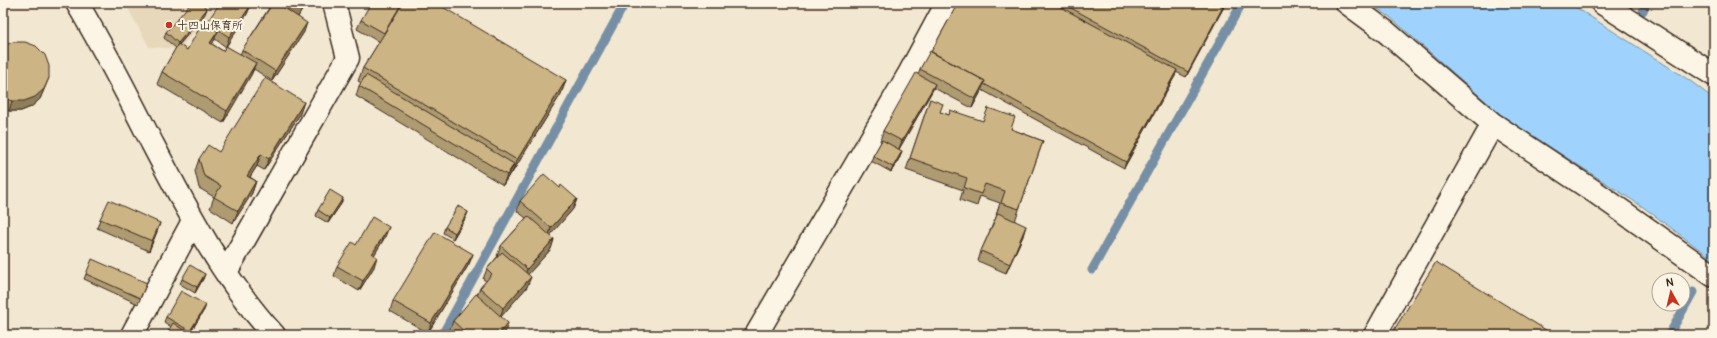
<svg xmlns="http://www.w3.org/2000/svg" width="1717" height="338" viewBox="0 0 1717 338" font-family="Pangolin,'Klee One',sans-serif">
<rect width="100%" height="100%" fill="#f2e8d2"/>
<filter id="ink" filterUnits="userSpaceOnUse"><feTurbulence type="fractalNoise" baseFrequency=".025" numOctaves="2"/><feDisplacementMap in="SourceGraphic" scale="8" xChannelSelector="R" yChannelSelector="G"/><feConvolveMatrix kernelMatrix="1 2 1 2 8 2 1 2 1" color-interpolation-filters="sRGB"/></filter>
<g filter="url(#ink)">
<path fill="#e7d8bb" d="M125,3h97l-43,46 -30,-2z"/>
<path fill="#9fd3fd" stroke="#778fa4" d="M1369,3h200l120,77 25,19v161l-71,-53 -141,-91 -112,-99z"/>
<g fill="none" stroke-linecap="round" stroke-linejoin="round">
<path stroke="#778fa4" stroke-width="9" d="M3,9l3,-6
M1643,11l3,-8
M1092,270l150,-267
M442,335l183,-332
M1669,335l24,-43"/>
<g stroke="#3b2a1e" stroke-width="25">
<path id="minor" d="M77,3c27,46 51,92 75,140 35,67 71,136 122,192
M1347,3l38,28 108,93 102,68 119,84
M1602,3l112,72
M226,272l122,-214 -14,-55
M132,335l61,-114
M756,335l154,-263 37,-69
M1375,335l118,-211"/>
</g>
<use href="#minor" stroke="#fcf5e5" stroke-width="22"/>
</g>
<path fill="#af9b72" stroke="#3b2a1e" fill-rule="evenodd" d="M263,3h43l-8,14 6,15 -32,49 -18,-12 -3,6 -28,48 -66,-39 5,-12 14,-24 -12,-10 2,-6 39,-18 -26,31 8,5 19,-26 1,-2 44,-17 -4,9 -21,32 14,9 2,-5 27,-42 -6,-4zM215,39l11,8 -3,4 -11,-7z
M958,3h268l-40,74 -10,-5 -1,4 -51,92 -142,-78 -10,18 -38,-20 -3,5 -32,56 1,8 -9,15 -20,-11 2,-5 8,-14 -1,-1 3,-10 35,-57 2,-5 11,-17z
M361,20l205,60 -5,14 -49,79 -1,-1 -8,13 -147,-89 3,-10 2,-3 -3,-2 5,-13 16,-26 -22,-13z
M3,46l42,41 -5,12 -9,8 -10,4h-12l-6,-3z
M930,99l10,13 9,3 34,6 28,8 32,12 -28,80 8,15 -17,37 -28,-12 3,-10 16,-36h-1l4,-12 -20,-7 -3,10 -17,-6 3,-10 -57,-20z
M300,114l-36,56 -7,-4 -7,11 6,4 -4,12 -19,30 -23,-15 4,-11 -15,-9 -4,-17 4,-12 20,-7z
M560,188l17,11 -4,10 -23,26 4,4 -3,10 -23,25 -1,13 -26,29 4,17 -2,2h-52l2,-1 -4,-3 4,-10 24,-26 3,-7 6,-7 -3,-2 4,-10 11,-13h-1l4,-10 25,-28 -9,-7 3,-10z
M343,198l-2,6 -13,19 -12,-7 2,-6z
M468,212l-2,5 -13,22 -10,-6 2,-6z
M100,219l60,4 -11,28 -52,-23z
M385,237l-11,18v12l-15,24 -25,-15 3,-10 19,-21z
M473,254l-4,10 -41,69 -38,-22 3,-10z
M86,274l61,9 -9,21 -54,-25z
M205,274l-2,5 -8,14 -15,-9 2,-5z
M206,305l-2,5 -15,25h-3l-2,-1 -1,1 -19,-13 2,-5z
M1394,330l160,5h-162z"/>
<path fill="#8f7e5c" stroke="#3b2a1e" d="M304,3h2l-8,14 -13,1 3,-10z
M1225,3h1l-40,74 2,-5z
M251,5l-4,9 -21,33 3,-10z
M207,9l-2,5 -29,34 2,-5z
M307,23l-3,9 -32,49 3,-10z
M218,31l-5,12 -7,12 4,-12z
M256,63l-5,12 -28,48 4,-12z
M1177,70l-2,6 -51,92 2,-6z
M49,78l-9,21 -9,8 -10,4h-12l3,-10z
M566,80l-5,14 -49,79 5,-13z
M985,81l-4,10 -9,17 3,-9z
M935,84l-4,9 -33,58 4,-10z
M304,102l-4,12 -36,56 5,-11z
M902,151l-2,6 -9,15 2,-5z
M261,154l-4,12 -14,21 4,-11z
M514,164l-4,9 -7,12 4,-10z
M256,181l-4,12 -19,30 5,-12z
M343,198l-2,6 -13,19 2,-5z
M577,199l-4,10 -25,29 3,-10z
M468,212l-2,5 -13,22 2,-6z
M160,223l-3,9 -8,19 3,-10z
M1026,226l-3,10 -17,37 4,-9z
M389,227l-4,10 -16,27 3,-10z
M554,239l-3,10 -27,30 3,-10z
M473,254l-4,10 -41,69 3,-10z
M377,257l-3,10 -15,24 4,-10z
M205,274l-2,5 -8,14 2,-6z
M531,277l-4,10 -27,31 3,-10z
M206,305l-2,5 -15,25 1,-4z
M508,323l-3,10 -2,2h-5z"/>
<path fill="#ccb484" stroke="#3b2a1e" d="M191,3h10l6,6 -29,34 -12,-11z
M220,3h28l3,2 -22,32 -22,-15z
M273,3h4l30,20 -32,48 -33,-21z
M280,3h24l-3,4 -13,1z
M371,3h31l-18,30 -23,-13z
M403,3h33l130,77 -49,80 -154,-92z
M958,3h95l124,67 -51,92 -142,-78 1,-3 -54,-29z
M1062,3h163l-37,69z
M203,22l15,9 -8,12 13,8 3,-5 30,17 -29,48 -65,-39 16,-28 9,6z
M13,42h12l11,4 9,9 4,11v12l-5,11 -9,8 -11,4h-12l-9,-4v-51z
M930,51l55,30 -10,18 -55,-30z
M916,73l19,11 -33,57 -19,-10z
M366,75l148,89 -7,11 -148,-89z
M265,78l39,24 -35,57 -8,-5 -14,22 9,5 -18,30 -24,-14 7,-11 -17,-10 -5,-17 9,-14 11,7z
M930,99l13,5 -3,8 9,3 1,-5 33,11 5,-13 27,9 -4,12 32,12 -24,68 -18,-6 4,-12 -20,-7 -4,10 -17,-6 3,-10 -57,-20z
M882,140l20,11 -9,16 -20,-11z
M544,174l16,14 1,-3 16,14 -26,29 -31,-27z
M330,190l13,8 -13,20 -12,-8z
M109,200l51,23 -8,18 -52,-22z
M458,206l10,6 -13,21 -10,-6z
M998,213l28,13 -16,38 -29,-13z
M528,216l26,23 -27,30 -26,-23z
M372,217l17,10 -17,27 5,3 -14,24 -26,-15 15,-24 4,3z
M435,232l38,22 -42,69 -38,-22z
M502,252l29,25 -28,31 -23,-20 12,-14 -5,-5z
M92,259l55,24 -7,15 -54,-24z
M1436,262l118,73h-151l-9,-5z
M190,265l15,9 -8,13 -15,-8z
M181,291l25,14 -16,26 -24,-14z
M476,294l32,29 -10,12h-30l-15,-14z
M173,323l12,8 -3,4h-16z
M456,330l6,5h-11z"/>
</g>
<circle fill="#c8321e" stroke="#fcf5e5" stroke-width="1.5" cx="169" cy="25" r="4"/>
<g text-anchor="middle" stroke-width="4" stroke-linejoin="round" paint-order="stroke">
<g font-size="11" font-weight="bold" fill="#3b2a1e" stroke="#fcf5e5" text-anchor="start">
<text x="177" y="29">十四山保育所</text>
</g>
</g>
<rect width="1717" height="338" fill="none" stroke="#fcf5e5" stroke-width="16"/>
<rect x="8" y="8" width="1701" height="322" fill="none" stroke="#3b2a1e" stroke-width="1.5" filter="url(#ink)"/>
<g transform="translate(1671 292) rotate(352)"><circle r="19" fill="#fcf5e5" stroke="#afa495"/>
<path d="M0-3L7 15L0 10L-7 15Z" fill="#c8321e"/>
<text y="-6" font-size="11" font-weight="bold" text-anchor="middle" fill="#3b2a1e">N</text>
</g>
</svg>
